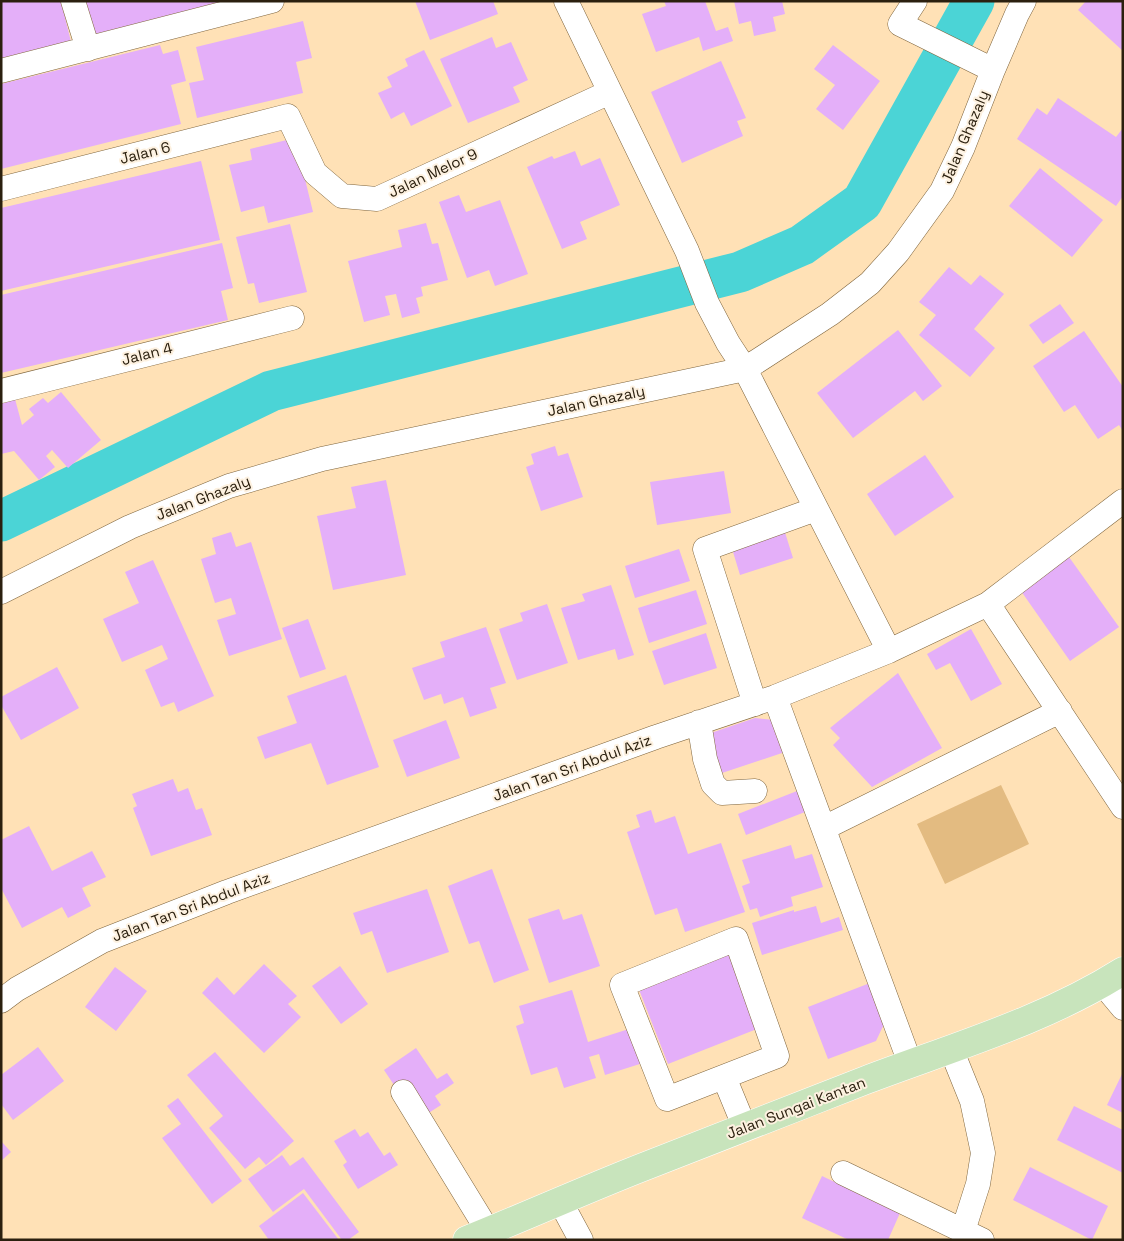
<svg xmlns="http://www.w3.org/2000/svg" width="1124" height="1241" viewBox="0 0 1124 1241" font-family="'Space Grotesk',sans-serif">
<rect width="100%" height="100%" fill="#ffe1b6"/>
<path fill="#e3bb81" d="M1001,785l28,59 -84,40 -28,-60z"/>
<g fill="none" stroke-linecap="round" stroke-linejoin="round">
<path stroke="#4bd4d6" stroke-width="41" d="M1,521l270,-130 469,-119 62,-27 60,-43 112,-201"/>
</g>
<path fill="#e4aff9" d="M1,1h60l11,45 -71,17z
M85,1h156l-147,36z
M415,1h78l5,13 -68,26z
M664,1h41l11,30 12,-4 5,14 -30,10 -4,-14 -43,15 -14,-38 24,-8z
M734,1h48l3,13 -12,3 3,14 -22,5 -3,-15 -12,3z
M1086,1h37v50l-45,-41z
M303,21l9,37 -16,4 7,31 -106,25 -8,-35 15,-3 -8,-33z
M492,37l4,11 15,-6 17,38 -15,7 7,15 -52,21 -28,-64z
M160,45l3,9 15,-4 8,31 -15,4 10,39 -180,45v-85z
M833,45l47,36 -37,49 -27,-21 19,-24 -21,-16z
M424,50l28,56 -41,20 -7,-14 -13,7 -13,-26 14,-6 -5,-10 21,-11 -3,-7z
M721,61l25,57 -9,3 6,15 -61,27 -31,-71z
M1058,98l58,39 7,-9v68l-7,10 -99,-67 20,-31 10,7z
M295,138l18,74 -45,11 -4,-17 -23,6 -12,-47 23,-5 -2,-11z
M575,151l6,15 19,-8 20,47 -40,17 7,17 -25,10 -35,-82 25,-11 2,3z
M201,161l19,79 -219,51v-83z
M1040,168l63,52 -31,37 -63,-51z
M459,195l7,17 34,-12 28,74 -33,12 -6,-16 -22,8 -28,-76z
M426,223l6,21 6,-1 10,37 -27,7 2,9 -7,2 4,15 -18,5 -6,-24 -11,2 5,19 -26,7 -16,-61 54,-14 -4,-17z
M290,224l17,68 -48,11 -5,-20 -6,1 -12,-47z
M222,243l11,45 -12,3 7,29 -227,53v-78z
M949,267l22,18 9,-10 24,19 -30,35 21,19 -25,29 -51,-42 17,-20 -17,-13z
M1060,304l14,19 -31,21 -14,-19z
M898,330l44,56 -19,15 -8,-10 -62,47 -36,-45z
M1084,331l39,56v44l-4,-6 -21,14 -23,-34 -11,7 -31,-46z
M61,392l40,48 -33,28 -16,-18 -6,6 9,11 -16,13 -25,-29 -13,3v-50l14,-5 7,26 12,-10 -5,-6 14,-11 5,5z
M555,446l3,10 10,-3 15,44 -42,14 -15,-44 8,-3 -3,-10z
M925,455l29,42 -59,39 -28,-42z
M724,471l7,42 -74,12 -7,-43z
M386,480l20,95 -73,15 -16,-74 39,-8 -5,-21z
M783,526l10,32 -53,17 -10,-33z
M231,532l5,15 15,-5 31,97 -53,17 -12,-36 19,-6 -5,-16 -16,5 -14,-44 15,-5 -4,-16z
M679,549l11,32 -55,17 -10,-32z
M1069,557l50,70 -49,34 -49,-70z
M153,560l61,136 -36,16 -4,-10 -13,5 -16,-37 23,-11 -6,-14 -40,17 -19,-43 36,-16 -14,-31z
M611,585l23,70 -16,5 -3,-11 -37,11 -17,-52 24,-7 -3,-7z
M696,590l11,34 -58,19 -11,-35z
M547,604l21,59 -51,17 -18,-51 24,-8 -3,-8z
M308,619l18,50 -26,9 -18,-50z
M486,627l20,56 -16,5 7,20 -27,9 -7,-20 -19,7 -3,-10 -17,6 -12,-32 33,-11 -5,-15z
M971,629l31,55 -31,17 -21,-38 -14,7 -9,-16z
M706,633l11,35 -53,17 -12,-34z
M57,667l22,41 -58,32 -20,-35v-8z
M898,673l44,75 -70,39 -39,-42 7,-7 -10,-10z
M346,675l33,92 -52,18 -16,-42 -46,16 -8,-22 40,-14 -10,-27z
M755,718l19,2 11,32 -63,21 -14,-39z
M446,720l14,38 -53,19 -14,-37z
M173,779l5,13 10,-4 8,22 6,-2 10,27 -61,21 -18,-48 4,-2 -5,-12z
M797,791l8,21 -59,23 -8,-21z
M651,810l4,13 20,-7 13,38 33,-11 24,69 -60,20 -8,-24 -22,7 -28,-83 13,-5 -4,-12z
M29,826l23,45 40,-20 14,26 -24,11 9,18 -23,12 -6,-11 -40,21 -21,-40v-48z
M791,845l4,14 17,-5 11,33 -32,10 2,9 -33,11 -3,-9 -7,2 -8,-24 8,-3 -8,-23z
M492,869l37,101 -35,13 -15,-42 -10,3 -21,-58z
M427,889l22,63 -62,21 -15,-42 -11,4 -8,-22z
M816,906l5,17 18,-6 4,13 -81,25 -10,-32 42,-13v2z
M559,909l4,11 19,-6 18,52 -51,17 -21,-64z
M732,950l30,77 -94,37 -30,-77z
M264,964l33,32 -9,8 13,13 -37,36 -62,-60 15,-16 17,18z
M340,966l28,38 -27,20 -29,-38z
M115,967l32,24 -31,40 -31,-24z
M870,983l15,39 -9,19 -48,18 -20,-52z
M572,990l16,52 44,-14 11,35 -38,12 -6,-21 -10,3 7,21 -32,10 -7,-21 -26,8 -15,-49 8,-3 -5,-17z
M38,1047l26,34 -51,39 -12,-16v-29z
M416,1048l21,31 10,-6 7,10 -19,13 6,9 -14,9 -15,-2 -28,-42z
M215,1052l79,89 -28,24 -7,-8 -14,12 -36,-41 14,-12 -36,-41z
M1123,1072v41l-16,-8z
M178,1098l64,83 -30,23 -50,-66 19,-14 -14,-18z
M1074,1106l49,24v43l-66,-33z
M355,1129l5,8 8,-5 16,24 6,-4 8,13 -40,24 -15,-24 4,-3 -13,-21z
M1,1141l10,11 -10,9z
M282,1155l8,11 13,-9 56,75 -11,8h-6l-38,-51 -31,23 -25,-33z
M1030,1167l78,39 -16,34 -79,-40z
M822,1176l78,37 -12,27h-39l-47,-22z
M303,1193l36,47h-70l-10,-14z"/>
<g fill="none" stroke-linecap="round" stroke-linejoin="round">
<g stroke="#7f653d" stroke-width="25">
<path id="minor" d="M73,1l15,48
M566,1l121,250 20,52 21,40 17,26 144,282
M915,1l-15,23 93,46
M1,71l271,-70
M1,189l287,-73 27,57 27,23 35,3 233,-107
M1,391l291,-73
M1,592l129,-65 99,-41 93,-27 423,-90 85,-55 40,-31 28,-31 44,-61 21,-44 30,-77 24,-56 7,-13
M988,604l135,203
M775,697l135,366
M755,704l-50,-155 111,-40
M699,722l6,37 8,25 9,9 33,-2
M824,828l236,-117
M736,939l41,117 -110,43 -45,-114z
M1103,984l20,24
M1,1001l16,-12 85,-48 125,-49 429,-155 119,-40 114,-46 99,-47 135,-103
M951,1049l21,52 11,52 -5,31 -15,47
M724,1077l21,51
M403,1092l85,139
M843,1173l139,67
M560,1201l21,39"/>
</g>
<g stroke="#fff" stroke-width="29">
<path id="major" d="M467,1240c57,-23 113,-48 171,-71 75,-30 152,-59 228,-89 87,-33 178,-59 257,-109"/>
</g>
<use href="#minor" stroke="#fff" stroke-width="24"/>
<use href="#major" stroke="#c8e4bc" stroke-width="28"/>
</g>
<g text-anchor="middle" stroke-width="4" stroke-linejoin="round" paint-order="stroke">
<g font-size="15" fill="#2b200f" stroke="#fdf1e0">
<text transform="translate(965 137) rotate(-67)" y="5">Jalan Ghazaly</text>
<text transform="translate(145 153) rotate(-14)" y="5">Jalan 6</text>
<text transform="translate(433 173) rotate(-25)" y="5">Jalan Melor 9</text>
<text transform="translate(147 354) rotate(-14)" y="5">Jalan 4</text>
<text transform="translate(596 401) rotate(-12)" y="5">Jalan Ghazaly</text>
<text transform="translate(203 498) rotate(-21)" y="5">Jalan Ghazaly</text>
<text transform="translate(572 768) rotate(-20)" y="5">Jalan Tan Sri Abdul Aziz</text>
<text transform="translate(191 907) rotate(-21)" y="5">Jalan Tan Sri Abdul Aziz</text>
<text transform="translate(796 1108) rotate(-21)" y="5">Jalan Sungai Kantan</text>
</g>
</g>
<rect width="1124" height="1241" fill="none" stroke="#2b200f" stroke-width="5"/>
</svg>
